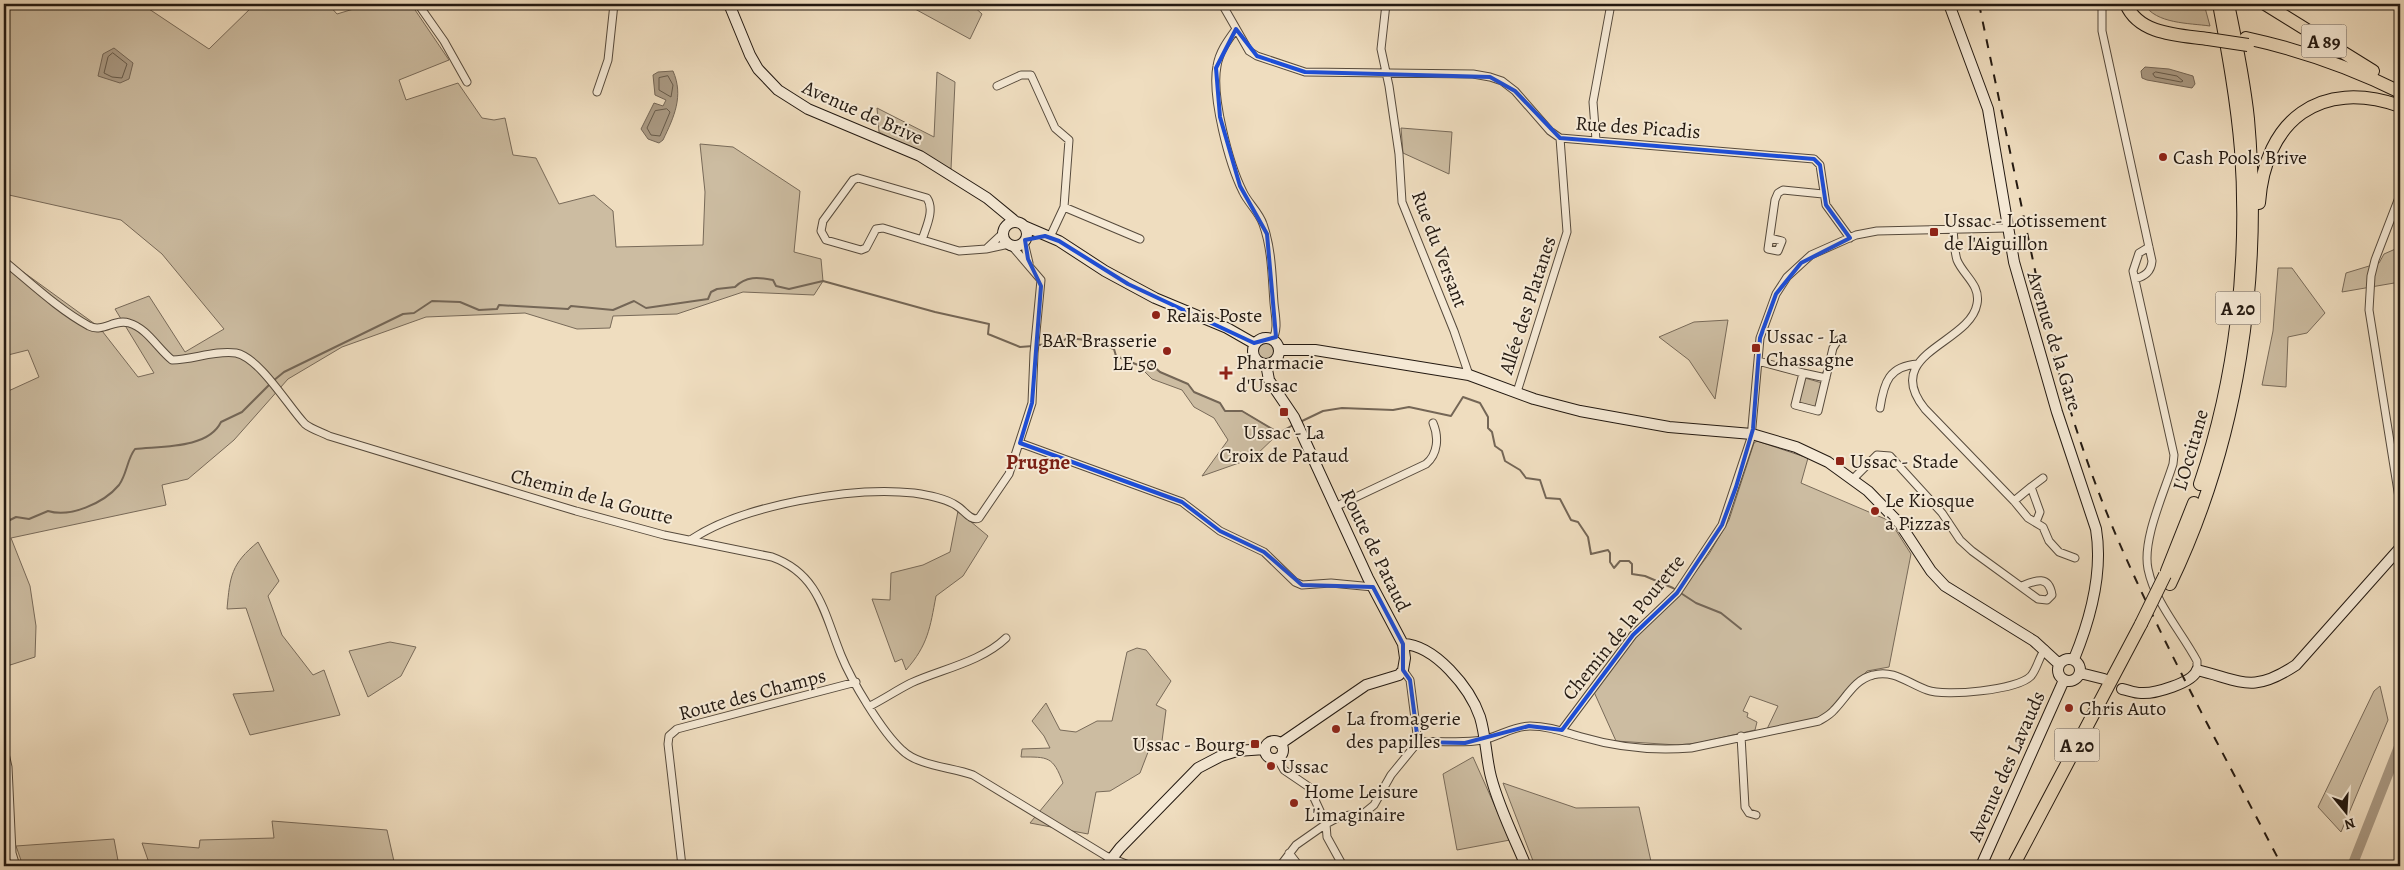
<svg xmlns="http://www.w3.org/2000/svg" width="2404" height="870" viewBox="0 0 2404 870" font-family="Alegreya,serif">
<rect width="100%" height="100%" fill="#efddbf"/>
<filter id="stains"><feTurbulence type="fractalNoise" baseFrequency=".004" numOctaves="4"/><feColorMatrix values="0 0 0 0 .2 0 0 0 0 .09 0 0 0 0 .02 0 0 0 .5 -.17"/></filter>
<radialGradient id="worn" r=".72"><stop offset=".6" stop-color="#630" stop-opacity="0"/><stop offset="1" stop-color="#630" stop-opacity=".3"/></radialGradient>
<path fill="#ccbca1" stroke="#786a59" d="M4,4h141l1,3 63,42 46,-45h73l9,10 33,-10h41l38,56 -50,20 7,20 52,-17 24,35 12,2 11,-2 8,37 23,3 23,46 35,-9 19,16 3,36 87,-2 2,-53 -5,-48 33,3 67,44 -6,61 27,7 2,22 -9,14 -71,-3 -66,22 -64,2 -3,12 -33,1 -52,-16 -99,4 -84,30 -54,32 -54,61 -46,39 -26,6 4,20 -155,33 19,48 6,40 -1,31 -31,10v-274l35,-16 -11,-27 -24,6v-98l95,69 39,50 16,-4 -39,-64 34,-13 36,56 39,-23 -62,-75 -41,-34 -112,-25 -5,6z
M916,4h55l11,10 -12,25 -55,-30z
M2144,4h60l6,22c-21,-3 -54,-2 -66,-22z
M937,72l18,10 -4,87 -72,-37 -2,-24 57,29z
M1401,128l51,4 -3,42 -46,-21z
M2400,247v35l-58,10 4,-19 33,-10 5,-9z
M2278,268h14l33,45 -18,20 -19,4 -2,50 -24,-2 11,-54z
M1728,320l-13,79 -26,-39 -30,-23 35,-15z
M1257 351a9 9 0 1 1 18 0a9 9 0 1 1-18 0Z
M1151,364l9,8 28,12 6,8 26,11 5,8h17l37,22 -26,25 -51,18 26,-36 -14,-22 -20,-11 -12,-17 -30,-11 -14,-14z
M1805,378l17,5 -5,23 -4,2 -14,-5 -1,-2z
M1757,441l51,17 -7,25 89,38 21,33 -22,113 -22,4 -35,39 -14,10 -51,9 11,-23 -28,-10 -7,15 5,2 -1,4 10,5 -2,8 -57,13 -21,2 -61,-4 -22,-49 39,-53 40,-37 36,-48 20,-34 25,-77z
M958,511l30,25 -25,40 -27,20c-6,32 -8,49 -30,74l-4,-11 -7,3 -23,-63 18,1 1,-27 32,-8 27,-13z
M258,542l21,39 -11,15 14,39 31,40 11,-5 16,45 -90,20 -17,-41 41,-3 -28,-83 -19,1c3,-33 4,-45 31,-67z
M390,642l26,5 -15,29 -33,21 -19,-46z
M1137,648l9,2 25,31 -15,24 10,5 -4,31 -12,6 -10,26 -30,18 -14,1 -8,42 -58,-11 33,-40c-10,-27 -15,-26 -42,-26l1,-8 28,-1 -6,-12 -12,-15 14,-18 14,27 16,2 21,-11h15l15,-69z
M2380,686l8,34 -47,112 -23,-25 56,-116z
M1473,757l37,83 -53,10 -14,-76z
M4,765l5,81 -5,1z
M1503,783l73,25 63,-1 13,59h-117z
M272,821l115,9 8,36h-249l2,-6 -6,-17 57,5 1,-8 74,-2z
M114,839l5,27h-96l-7,-20z"/>
<path fill="#aa9a84" stroke="#746656" d="M114,48l19,15 -4,16 -9,4 -22,-7 5,-22z
M2145,67l24,2 24,7 2,8 -3,4 -45,-8 -5,-2 -1,-7z
M673,71c11,25 1,46 -10,69l-4,3 -11,-4 -7,-10 13,-26 9,3 3,-6 -11,-5 -2,-20 5,-3z"/>
<g fill="none" stroke-linecap="round" stroke-linejoin="round">
<path stroke="#665a4a" stroke-width="1" d="M113,53l14,11 -5,14 -10,-1 -8,-4 4,-16z
M2156,72l21,4 6,5 -2,1 -26,-5 -2,-3z
M668,76l5,9 -2,12 -12,-7v-12z
M667,109l3,3 -10,24 -9,-1 -4,-7 8,-17z"/>
<path stroke="#746656" stroke-width="2" d="M1038,345l22,-2 7,-5 20,2 27,9 2,7 22,9 13,-1 9,8 28,12 6,8 26,11 5,8h17l37,22 14,-8
M273,381l11,-9 119,-58 11,-1 18,-12 28,1 19,8 18,-1 2,-4 69,4 3,-3 42,4 21,-9 12,7 62,-9 3,-7 6,-3 18,-2c11,-11 23,-10 38,-7l3,6 13,3 34,-8 112,31 54,12 -1,10 32,13 13,-1
M1300,422l23,-11 19,-3 51,2 16,-3 42,9 12,-19 17,6 8,14v11l4,4 3,14 7,5 3,10 15,9 6,8 14,2 6,18 14,1 11,21 7,2 10,15 3,17 17,-4 2,3v9l4,6 6,-7h9l3,3v10l13,2 28,12 23,15 25,10 20,16
M4,523l12,-6 13,2 19,-8c22,7 56,-8 71,-26 8,-11 8,-26 16,-36 26,-3 73,0 86,-27l21,-10 28,-28"/>
<path stroke="#aa9a84" stroke-width="10" d="M2352,866l48,-122"/>
<g stroke="#564a3c" stroke-width="9">
<path id="street" d="M418,4l26,37 23,41
M1222,4l27,47 8,5 48,16 168,2 17,3 12,4 13,10 35,40 10,7 254,21 6,6 6,40 24,33
M1386,4l-5,45 8,37 10,68 3,48 52,129 15,44
M2102,4v27l50,230c-1,11 -7,15 -17,18
M1236,29c-8,11 -17,23 -19,37 -6,30 12,98 26,126 5,11 16,20 20,32 9,25 9,53 11,79 1,12 5,27 -2,37
M997,86l24,-11h10l24,53 14,12 -5,67 -14,30
M597,92l11,-32 6,-56
M1596,140l-3,-38 18,-98
M2400,195l-25,65 -4,16 -2,34 31,194
M1064,207l76,32
M1953,229c1,10 1,21 4,31 6,15 24,25 20,44 -7,40 -97,49 -52,105l89,92
M1002,234l-16,15 23,-5
M1770,238l12,3 -4,10 -10,-2 7,-49 3,-7 5,-3 40,4
M922,240c4,-13 13,-30 5,-42l-69,-20 -5,2 -30,41 -2,10 5,9 35,10 5,-2 10,-19 7,-1 76,23 27,-2
M1024,242l5,21
M2149,247l-10,6 -6,18 41,184 -1,9c-9,29 -31,76 -25,105 7,34 33,62 49,92v9
M4,261c27,22 54,48 85,65 14,7 26,-8 40,-3 18,5 29,26 43,37 21,0 42,-10 64,-7 24,5 52,53 69,71 6,5 16,8 24,12l247,75 88,24 108,22c47,17 52,56 69,98 10,25 41,77 61,95 16,16 49,17 71,25l133,81 25,10
M1758,361l45,12 -8,32 23,6 15,-63 5,-8
M1803,373l23,5
M1517,392l50,-160 -7,-94
M1880,408c4,-26 9,-42 38,-44
M1020,443l162,59 38,29 44,21 31,30 7,3 29,-2 42,4
M1853,479l24,-24 13,1 52,57 18,27 12,11 66,48 9,1 5,-5c-3,-20 -16,-15 -30,-9
M2031,487l12,-9
M1335,507l91,-43c12,-10 13,-27 7,-41
M2036,522l4,-10 -9,-25 -17,14 14,17 15,9 6,14 10,11 16,6
M692,539c51,-34 161,-53 222,-46 13,2 32,5 43,13 7,4 14,16 22,12l30,-44 23,-71 2,-50 7,-73 -30,-35
M1403,670l7,10 8,62
M870,706c14,-7 27,-16 41,-23 31,-14 70,-21 95,-45
M1562,730l71,-95 44,-42 45,-68 29,-87 9,-100 16,-44 11,-17 24,-22 45,-20 21,-4 130,-3
M1741,736l4,71 4,6 7,2
M4,749l4,18 4,86 4,13
M1277,758l7,12 25,17 17,37 15,-8 22,-2 11,-9 17,-30 27,-33c21,-2 43,2 64,-2 16,-3 31,-14 48,-14 18,0 34,6 52,11 34,10 73,14 109,11l128,-27c5,-3 11,-6 15,-11 12,-12 21,-31 39,-35 21,-6 36,9 54,15 18,7 91,0 104,-14 6,-7 8,-19 14,-27
M1289,853l10,13
M682,866l-14,-122 1,-8 8,-7 179,-47
M1280,866l16,-21 30,-21 1,13 16,29"/>
</g>
<g stroke="#231911" stroke-width="12">
<path id="secondary" d="M729,4l21,51 8,14 20,21 30,19 112,47 67,42 29,24
M1949,4l39,105 26,153 43,150 39,117c7,42 -6,91 -22,130
M1003 234a12 12 0 1 1 24 0a12 12 0 1 1-24 0Z
M1024,226l35,15 46,30 50,27 72,30 28,16
M1253 351a13 13 0 1 1 26 0a13 13 0 1 1-26 0Z
M1279,350h36l154,25 65,24 46,12 89,16 83,7 44,13 32,15 40,29 32,33 31,47 14,15 89,55 25,23
M1266,364l3,16 25,37 74,161 35,66 2,14 -2,12 -4,5 -33,10 -86,59
M1403,644c32,1 67,44 77,73 6,20 6,41 11,60 8,31 23,60 35,89
M2058 670a11 11 0 1 1 22 0a11 11 0 1 1-22 0Z
M2080,673l24,6
M2122,689c6,1 12,4 19,4 13,1 52,-10 56,-23 46,11 55,24 99,-5l104,-117
M1265 750a9 9 0 1 1 18 0a9 9 0 1 1-18 0Z
M1106,866l14,-18 78,-80 23,-12 16,-5 28,-2
M1981,866l83,-186"/>
</g>
<g stroke="#231911" stroke-width="14">
<path id="highway" d="M2126,4c13,31 53,31 82,35
M2265,4l108,67
M2246,38c55,12 104,29 154,54
M2259,203c6,-83 61,-125 141,-97
M2200,484c36,-106 49,-222 41,-334 -4,-49 -13,-98 -22,-146
M2167,571l27,-68
M2170,584c69,-144 92,-306 78,-465 -4,-39 -12,-77 -20,-115
M2013,866l128,-242"/>
</g>
<use href="#street" stroke="#f5e9d5" stroke-width="7"/>
<use href="#secondary" stroke="#f5e9d5" stroke-width="10"/>
<use href="#highway" stroke="#efddbf" stroke-width="12"/>
<path stroke="#231911" stroke-width="2" stroke-dasharray="9 9" stroke-linecap="butt" d="M1979,4l69,328c20,77 45,153 78,226 47,105 103,206 156,308"/>
<g stroke="#231911" stroke-width="14" stroke-linecap="butt">
<path id="highway-bridge" d="M2208,39l40,6
M2141,624l24,-49"/>
</g>
<use href="#highway-bridge" stroke="#efddbf" stroke-width="12"/>
</g>
<path fill="none" stroke="#1d4ed8" stroke-width="4" stroke-linejoin="round" d="M1236,29l21,27 48,16 185,5 25,14 45,47 254,21 6,6 6,40 24,33 -49,25 -25,31 -16,44 -7,91 -17,58 -14,38 -45,68 -44,42 -71,95 -33,-4 -64,17 -47,-1 -8,-62 -7,-10v-26l-30,-57 -71,-2 -38,-33 -44,-21 -38,-29 -162,-59 12,-40 9,-117 -13,-27 -3,-19 20,-4 14,5 69,43 126,59 22,-6 -9,-103 -27,-48 -20,-69 -4,-49z"/>
<g fill="#8f2418" stroke="#f5e9d5" stroke-width="2">
<circle cx="2163" cy="157" r="5"/>
<rect x="1929" y="227" width="10" height="10" rx="2.5"/>
<circle cx="1156" cy="315" r="5"/>
<rect x="1751" y="343" width="10" height="10" rx="2.5"/>
<circle cx="1167" cy="351" r="5"/>
<path d="M1223.5 365.5h5v5h5v5h-5v5h-5v-5h-5v-5h5z"/>
<rect x="1279" y="407" width="10" height="10" rx="2.5"/>
<rect x="1835" y="456" width="10" height="10" rx="2.5"/>
<circle cx="1875" cy="511" r="5"/>
<circle cx="2069" cy="708" r="5"/>
<circle cx="1336" cy="729" r="5"/>
<rect x="1250" y="739" width="10" height="10" rx="2.5"/>
<circle cx="1271" cy="766" r="5"/>
<circle cx="1294" cy="803" r="5"/>
</g>
<g text-anchor="middle" stroke-width="4" stroke-linejoin="round" paint-order="stroke">
<g fill="#f5e9d5" stroke="#62574c" stroke-width="1">
<rect x="2301.5" y="24.5" width="45" height="33" rx="4"/>
<rect x="2215.5" y="291.5" width="45" height="33" rx="4"/>
<rect x="2054.5" y="728.5" width="45" height="33" rx="4"/>
</g>
<g font-size="19" font-weight="bold" fill="#231911">
<text x="2324" y="48">A 89</text>
<text x="2238" y="315">A 20</text>
<text x="2077" y="752">A 20</text>
</g>
<g font-size="20" fill="#231911" stroke="#f5e9d5">
<text transform="translate(863 112) rotate(24)" y="7">Avenue de Brive</text>
<text transform="translate(1638 127) rotate(4)" y="7">Rue des Picadis</text>
<text transform="translate(1440 249) rotate(69)" y="7">Rue du Versant</text>
<text transform="translate(1527 305) rotate(-72)" y="7">Allée des Platanes</text>
<text transform="translate(2055 341) rotate(73)" y="7">Avenue de la Gare</text>
<text transform="translate(2190 450) rotate(-74)" y="7">L'Occitane</text>
<text transform="translate(592 496) rotate(15)" y="7">Chemin de la Goutte</text>
<text transform="translate(1376 550) rotate(64)" y="7">Route de Pataud</text>
<text transform="translate(1623 627) rotate(-51)" y="7">Chemin de la Pourette</text>
<text transform="translate(752 694) rotate(-15)" y="7">Route des Champs</text>
<text transform="translate(2006 766) rotate(-66)" y="7">Avenue des Lavauds</text>
</g>
<g font-size="20" fill="#231911" stroke="#f5e9d5" text-anchor="start">
<text x="2173" y="164">Cash Pools Brive</text>
<text x="1944" y="227">Ussac - Lotissement<tspan x="1944" dy="23">de l'Aiguillon</tspan></text>
<text x="1166" y="322">Relais Poste</text>
<text x="1766" y="343">Ussac - La<tspan x="1766" dy="23">Chassagne</tspan></text>
<text x="1157" y="347" text-anchor="end">BAR Brasserie<tspan x="1157" dy="23">LE 50</tspan></text>
<text x="1236" y="369">Pharmacie<tspan x="1236" dy="23">d'Ussac</tspan></text>
<text x="1284" y="439" text-anchor="middle">Ussac - La<tspan x="1284" dy="23">Croix de Pataud</tspan></text>
<text x="1850" y="468">Ussac - Stade</text>
<text x="1885" y="507">Le Kiosque<tspan x="1885" dy="23">à Pizzas</tspan></text>
<text x="2079" y="715">Chris Auto</text>
<text x="1346" y="725">La fromagerie<tspan x="1346" dy="23">des papilles</tspan></text>
<text x="1245" y="751" text-anchor="end">Ussac - Bourg</text>
<text x="1281" y="773">Ussac</text>
<text x="1304" y="798">Home Leisure<tspan x="1304" dy="23">L'imaginaire</tspan></text>
</g>
<g font-size="21" font-weight="bold" fill="#7a1f14" stroke="#f5e9d5">
<text x="1038" y="469">Prugne</text>
</g>
</g>
<rect width="2404" height="870" fill="none" stroke="#efddbf" stroke-width="20"/>
<rect x="5" y="5" width="2394" height="860" fill="none" stroke="#231911" stroke-width="2.5"/>
<rect x="10" y="10" width="2384" height="850" fill="none" stroke="#231911"/>
<g transform="translate(2346 812) rotate(162)" stroke="#f5e9d5" stroke-width="4" paint-order="stroke">
<path d="M0-4L9 19L0 12L-9 19Z" fill="#231911"/>
<text y="-8" font-size="14" font-weight="bold" text-anchor="middle" fill="#231911">N</text>
</g>
<rect width="100%" height="100%" filter="url(#stains)"/>
<rect width="100%" height="100%" fill="url(#worn)"/>
</svg>
